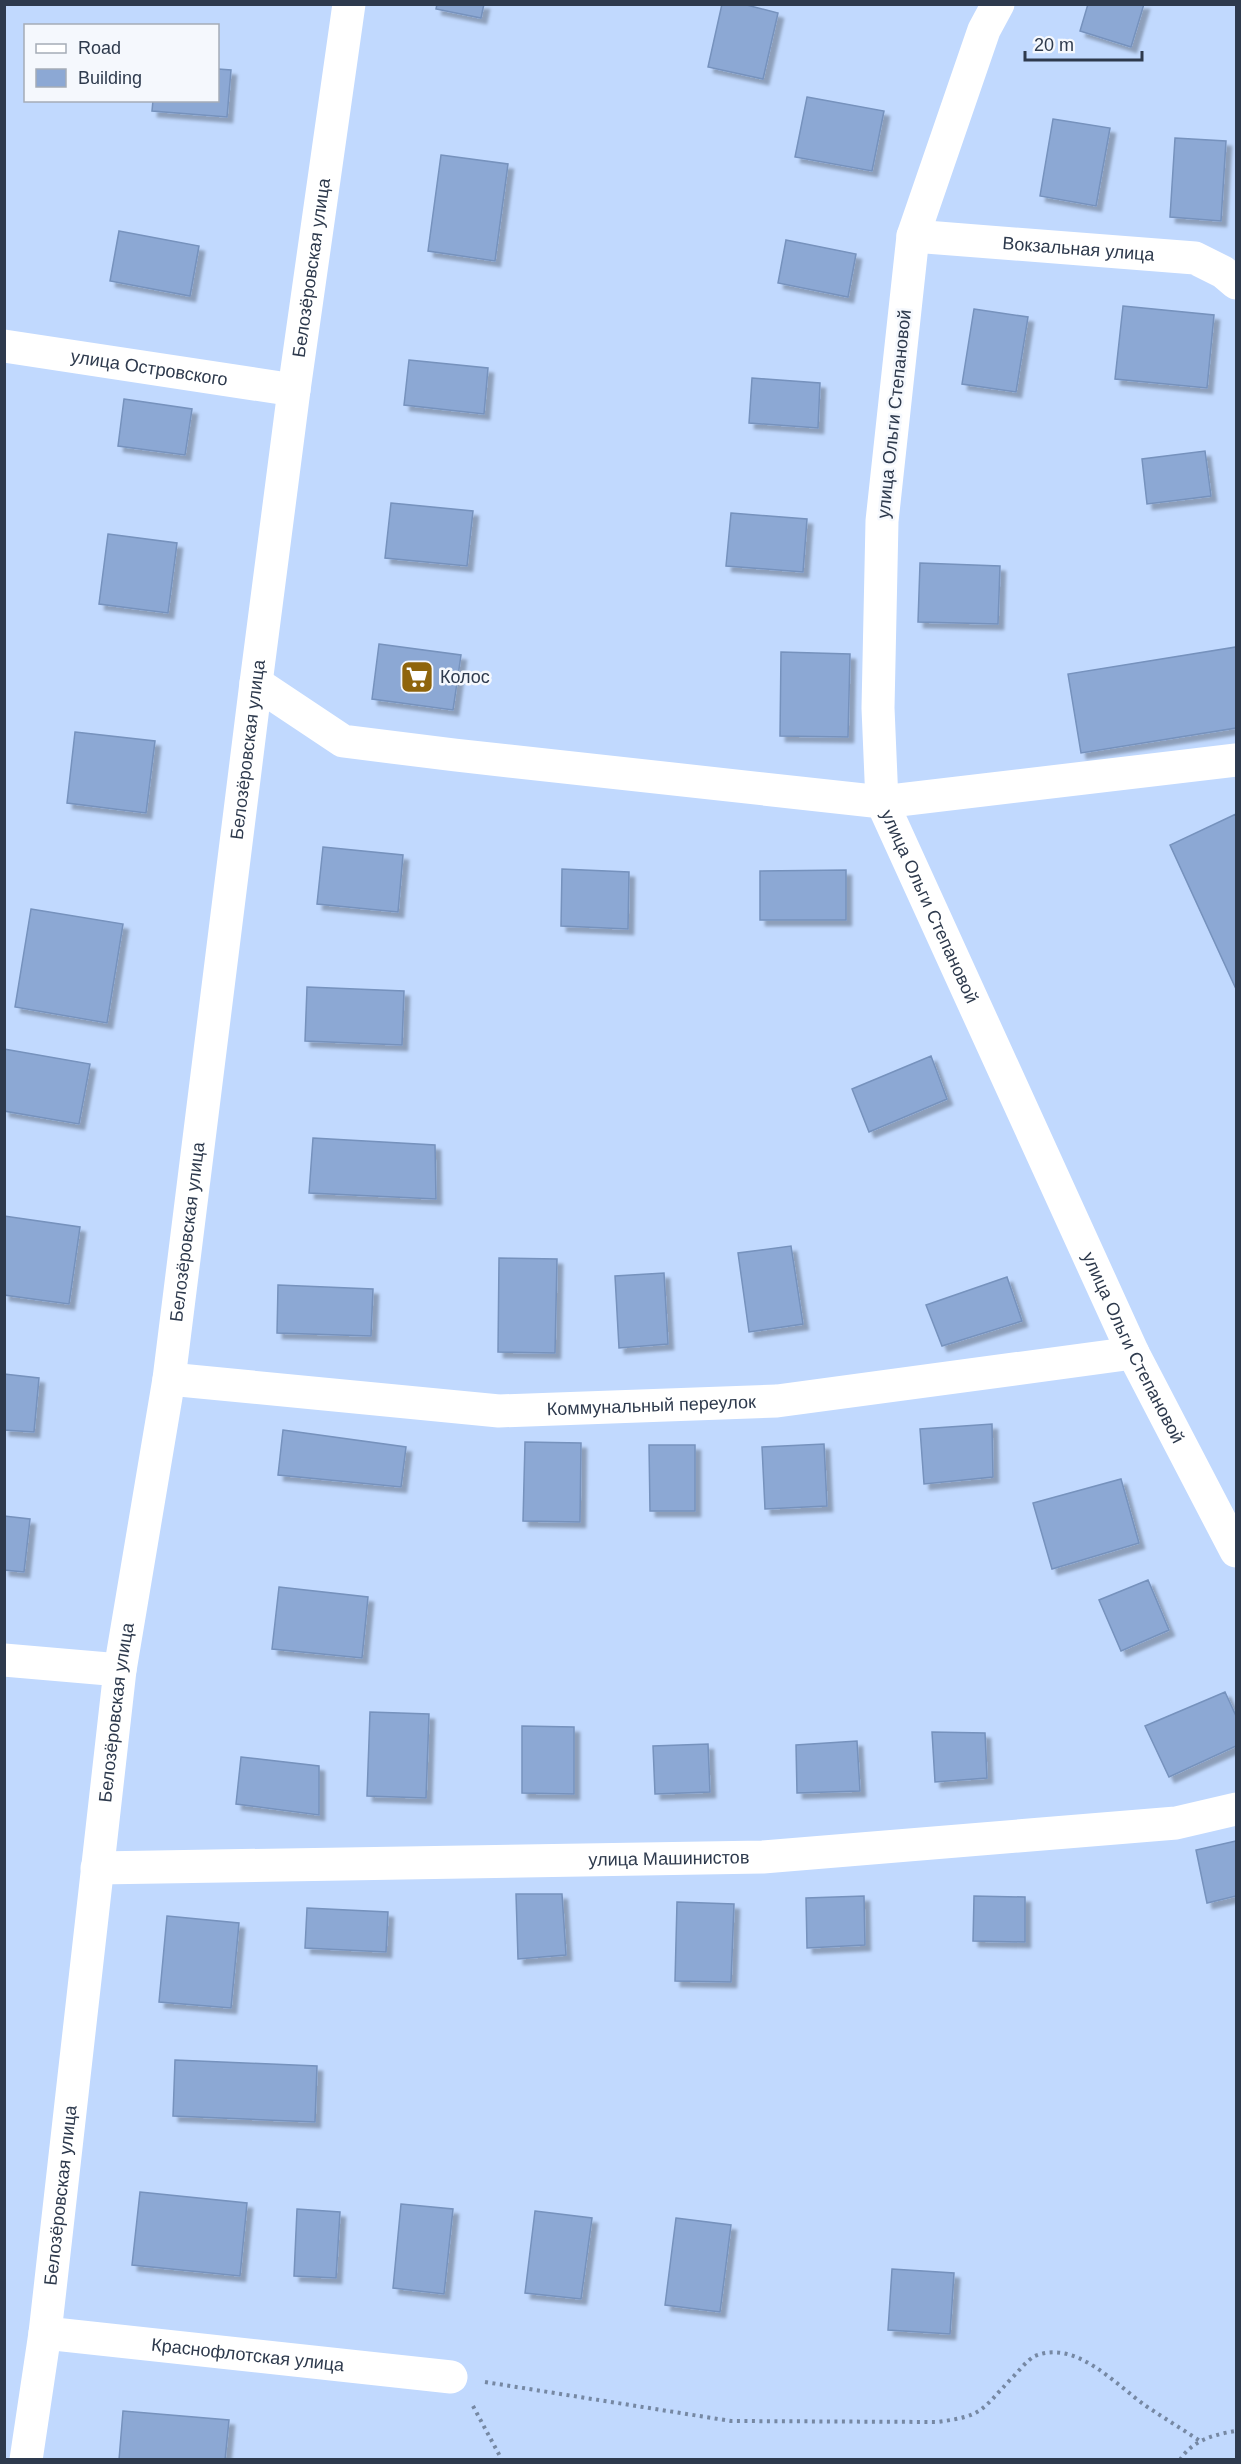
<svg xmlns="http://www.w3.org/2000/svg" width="1241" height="2464" viewBox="0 0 1241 2464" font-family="Helvetica,sans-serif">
<defs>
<filter id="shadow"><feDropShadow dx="5.5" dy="5.5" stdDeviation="1.5" flood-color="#0004"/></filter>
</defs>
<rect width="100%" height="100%" fill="#c1d9fe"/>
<path fill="#8ca8d4" stroke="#7692bd" stroke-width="1.5" filter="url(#shadow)" d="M437,4h47l-3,14 -45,-9z
M722,4h21l35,9 -15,66 -55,-12z
M1088,4h56l-13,43 -51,-16z
M218,69l13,1 -4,47 -75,-6 1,-11h65z
M807,97l77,14 -12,60 -77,-14z
M1053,119l57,9 -14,78 -56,-10z
M1175,138l51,3 -5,80 -51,-4z
M441,155l67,9 -13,97 -67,-10z
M119,231l80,15 -9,50 -80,-15z
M786,240l70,14 -8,43 -70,-14z
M1123,306l91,9 -7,73 -92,-9z
M974,309l54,8 -12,75 -54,-8z
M409,360l79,8 -4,46 -80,-9z
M752,378l68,5 -2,45 -69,-5z
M124,399l68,10 -7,46 -67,-9z
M1205,451l6,45 -64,8 -5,-45z
M391,503l82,8 -6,55 -82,-8z
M731,513l76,6 -4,53 -77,-6z
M108,534l69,9 -9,70 -69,-9z
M920,563l80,3 -2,58 -80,-2z
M379,644l82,11 -8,55 -81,-11z
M1236,647v81l-155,25 -13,-79z
M781,652l69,2 -2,83 -68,-1z
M75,732l80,9 -9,72 -79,-10z
M1236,814v175l-66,-144z
M323,847l80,8 -5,57 -81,-8z
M562,869l67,3 -1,57 -67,-3z
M846,870v50h-86v-49z
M31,909l92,15 -16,99 -92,-16z
M307,987l97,4 -2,54 -97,-4z
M4,1049l86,15 -11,60 -75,-13z
M931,1056l16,43 -78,33 -17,-43z
M313,1138l122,7 1,54 -127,-6z
M4,1216l76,11 -11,77 -65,-9z
M791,1246l12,78 -54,8 -11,-79z
M499,1258l58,1 -2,94 -57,-1z
M664,1273l4,71 -49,4 -4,-72z
M1007,1277l15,44 -80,25 -16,-41z
M278,1285l95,4 -2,47 -94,-3z
M4,1374l35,4 -5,54 -30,-2z
M992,1424l1,53 -69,7 -4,-55z
M283,1430l123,17 -5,40 -123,-12z
M525,1442l56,1 -1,79 -57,-1z
M824,1444l3,62 -62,3 -3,-62z
M649,1445h46v66h-45z
M1121,1479l18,64 -87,26 -19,-66z
M4,1516l26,3 -6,53 -20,-2z
M1148,1580l21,50 -48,21 -22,-51z
M279,1587l89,10 -6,61 -90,-9z
M1225,1692l11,24v30l-67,31 -24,-51z
M370,1712l59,2 -3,84 -59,-2z
M522,1726l52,1v67l-52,-1z
M932,1732l53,1 2,45 -52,4z
M857,1741l3,50 -63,2 -1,-48z
M708,1744l2,48 -55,2 -2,-48z
M241,1757l78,9v49l-83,-11z
M1236,1841v55l-29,7 -11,-53z
M516,1894h46l4,61 -48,4z
M864,1896l1,49 -58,3 -1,-50z
M974,1896l51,1v45l-52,-1z
M677,1902l57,2 -3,78 -56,-1z
M307,1908l81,4 -2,40 -81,-4z
M167,1916l72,7 -8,85 -72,-6z
M175,2060l142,6 -2,56 -142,-6z
M140,2192l107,11 -7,73 -108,-11z
M401,2204l52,5 -9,85 -51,-6z
M297,2209l43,3 -4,66 -42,-2z
M535,2211l57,7 -11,81 -56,-6z
M676,2218l55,7 -11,87 -55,-7z
M892,2269l62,4 -4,61 -62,-4z
M123,2411l106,9 -4,40h-106z"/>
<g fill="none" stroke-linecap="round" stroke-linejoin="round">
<path stroke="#7688a3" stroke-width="4" stroke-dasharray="3 4.5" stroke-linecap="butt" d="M485,2382l246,39 206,1c47,-6 44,-12 75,-44 6,-6 15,-18 23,-22 41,-17 81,29 111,50 18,12 36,23 54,35
M473,2406l29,54
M1180,2460c12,-20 36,-26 56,-29"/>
<g stroke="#fff" stroke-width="33">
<path id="s1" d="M998,4l-14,26 -71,206 -31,285 -4,187 4,94 251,551 103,198"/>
<path id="s2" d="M913,236l282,22 28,14 13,11"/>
<path id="s3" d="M4,346l290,44"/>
<path d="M256,683l87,58 112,14 427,47 354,-42"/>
<path id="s4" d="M169,1379l330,32 278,-10 356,-48"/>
<path d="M4,1660l116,10"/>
<path id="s5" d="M97,1868l666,-11 413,-34 60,-14"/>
<path id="s6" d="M45,2333l406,44"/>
<path id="s7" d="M26,2460l19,-127 75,-663 49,-291 87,-696 38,-293 55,-386"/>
</g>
</g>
<defs>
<g id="supermarket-square" transform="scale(1.725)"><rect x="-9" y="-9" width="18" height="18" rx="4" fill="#8f650c" stroke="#f5f8fd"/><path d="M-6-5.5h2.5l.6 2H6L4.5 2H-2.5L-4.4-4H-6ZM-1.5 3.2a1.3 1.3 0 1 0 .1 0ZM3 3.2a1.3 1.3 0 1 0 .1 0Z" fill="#fff"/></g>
</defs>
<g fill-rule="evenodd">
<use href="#supermarket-square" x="417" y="677"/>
</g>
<g text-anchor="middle" stroke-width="5" stroke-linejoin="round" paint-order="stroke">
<g font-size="18" fill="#2e3a4d" stroke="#f5f8fd">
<text dy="6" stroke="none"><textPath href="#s2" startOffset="166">Вокзальная улица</textPath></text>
<text dy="6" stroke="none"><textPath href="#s7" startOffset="2211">Белозёровская улица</textPath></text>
<text dy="6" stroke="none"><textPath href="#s3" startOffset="147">улица Островского</textPath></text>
<text transform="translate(894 414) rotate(-84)" y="6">улица Ольги Степановой</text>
<text dy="6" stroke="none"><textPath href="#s7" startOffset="1725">Белозёровская улица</textPath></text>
<text dy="6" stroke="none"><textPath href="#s1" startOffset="930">улица Ольги Степановой</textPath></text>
<text dy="6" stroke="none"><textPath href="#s7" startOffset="1239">Белозёровская улица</textPath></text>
<text dy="6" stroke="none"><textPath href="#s1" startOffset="1416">улица Ольги Степановой</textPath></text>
<text dy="6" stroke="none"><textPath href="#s4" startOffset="484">Коммунальный переулок</textPath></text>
<text dy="6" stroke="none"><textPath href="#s7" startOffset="753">Белозёровская улица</textPath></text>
<text dy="6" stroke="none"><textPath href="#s5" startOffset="572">улица Машинистов</textPath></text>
<text dy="6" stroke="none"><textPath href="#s7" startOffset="267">Белозёровская улица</textPath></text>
<text dy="6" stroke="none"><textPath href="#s6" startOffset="204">Краснофлотская улица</textPath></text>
</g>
<g font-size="18" fill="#2e3a4d" stroke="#f5f8fd" text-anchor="start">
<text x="440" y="683">Колос</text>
</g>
</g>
<rect width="1241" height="2464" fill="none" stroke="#2e3a4d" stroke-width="12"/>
<rect x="24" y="24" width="195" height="78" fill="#f5f8fd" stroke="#a5acb7" stroke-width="1.5"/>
<rect x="36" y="44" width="30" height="9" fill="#ffffff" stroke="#a5acb7" stroke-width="1.5"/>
<text x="78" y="54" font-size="18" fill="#2e3a4d">Road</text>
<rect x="36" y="69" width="30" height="18" fill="#8ca8d4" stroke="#a5acb7" stroke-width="1.5"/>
<text x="78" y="84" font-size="18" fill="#2e3a4d">Building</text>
<path d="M1025 51v9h117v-9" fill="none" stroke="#2e3a4d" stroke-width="3"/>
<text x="1034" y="51" font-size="18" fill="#2e3a4d" stroke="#f5f8fd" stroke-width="4.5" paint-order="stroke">20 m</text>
</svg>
